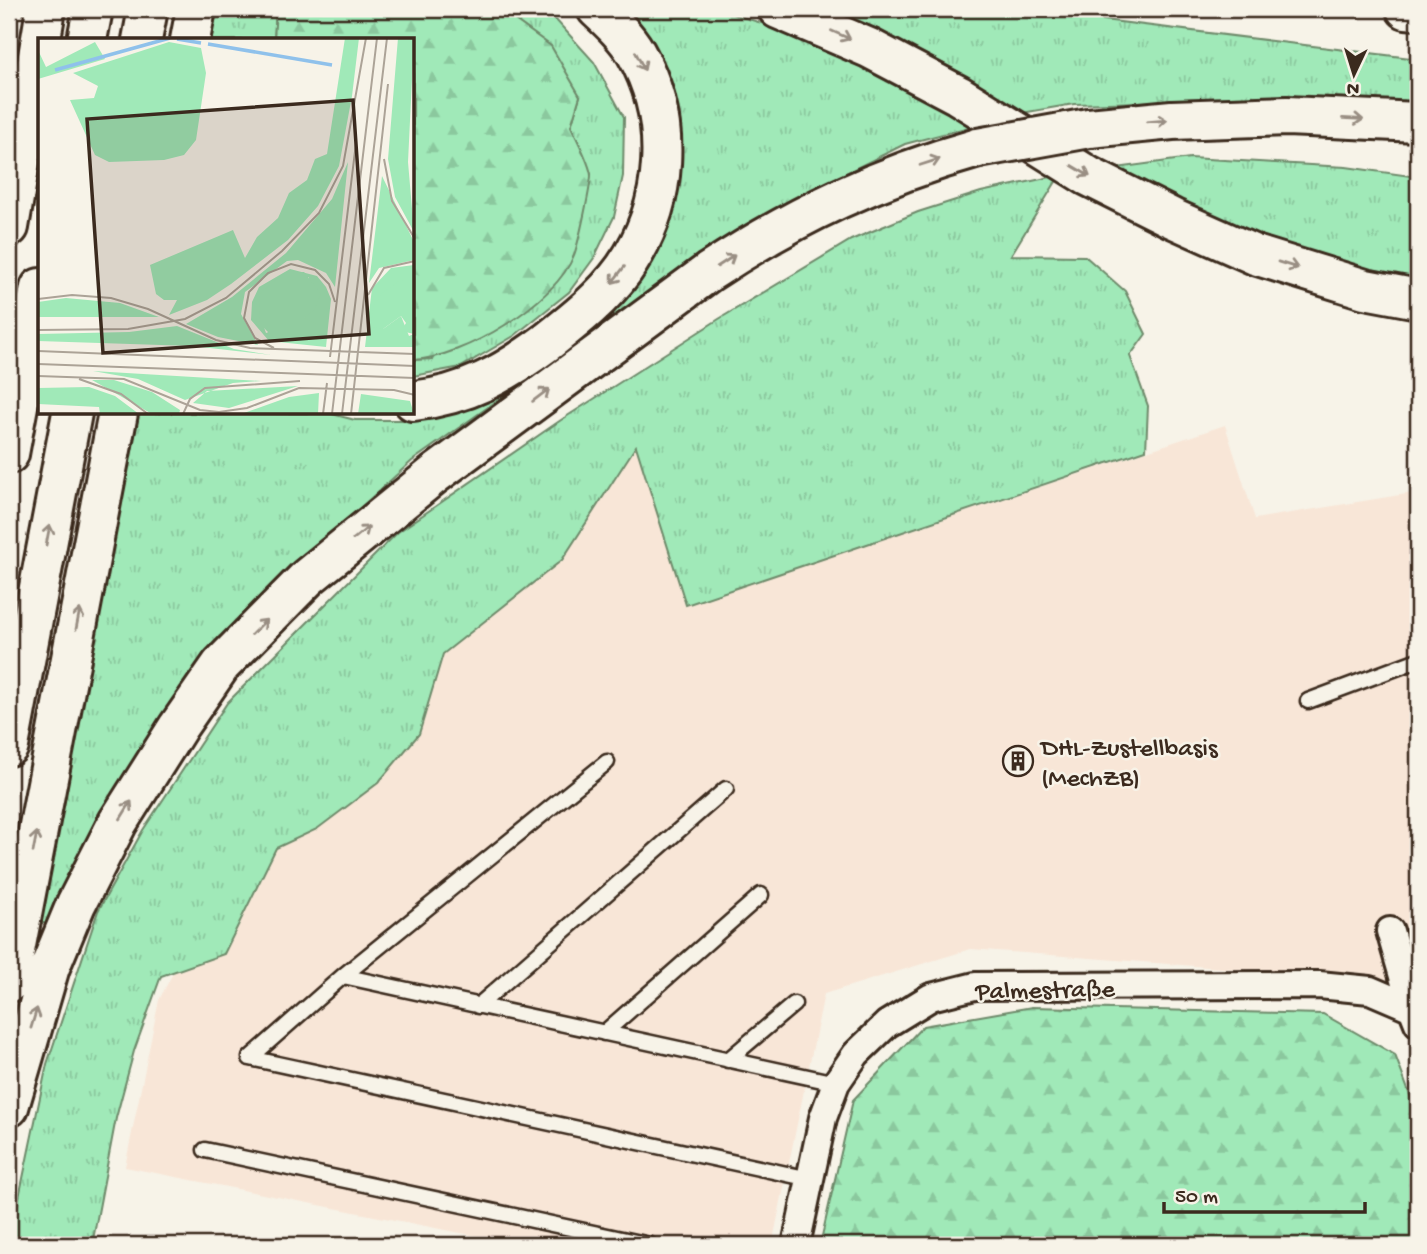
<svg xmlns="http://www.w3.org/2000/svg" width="1427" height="1254" viewBox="0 0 1427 1254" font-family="'Gochi Hand',sans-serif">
<defs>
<pattern id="grass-tufts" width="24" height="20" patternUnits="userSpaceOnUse" patternTransform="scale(1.75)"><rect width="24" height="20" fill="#a0e9b8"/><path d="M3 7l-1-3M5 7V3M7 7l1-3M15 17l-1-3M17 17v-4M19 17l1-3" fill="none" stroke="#8bc89e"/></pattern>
<pattern id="forest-firs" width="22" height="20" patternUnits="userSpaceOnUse" patternTransform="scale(1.75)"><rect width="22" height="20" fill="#a0e9b8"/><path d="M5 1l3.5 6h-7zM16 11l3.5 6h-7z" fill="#8bc89e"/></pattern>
</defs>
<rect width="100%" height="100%" fill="#f7f3e8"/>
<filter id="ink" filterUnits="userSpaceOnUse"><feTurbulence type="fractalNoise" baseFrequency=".0143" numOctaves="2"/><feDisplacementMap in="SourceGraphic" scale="14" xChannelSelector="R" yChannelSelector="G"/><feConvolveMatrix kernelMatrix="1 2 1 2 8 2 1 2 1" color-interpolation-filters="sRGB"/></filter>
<g filter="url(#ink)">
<path fill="#f8e6d7" d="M1225,425l30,94 163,-27v491l-447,-34 -147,45 -52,251h-250l-397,-78 34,-167 77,-149 400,-406 50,160z"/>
<path fill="url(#grass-tufts)" stroke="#6e8a6b" stroke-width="2" d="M218,9h58l-2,31h-64z
M492,9h54l48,53 30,55 -1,59 -9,41 -20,41 -25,34 -55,44 -53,31 -48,9v-16l19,-1 159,-185 -20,-48 9,-30 -72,-81z
M622,9h94l94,29 137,73 30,14 -72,19 -79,39 -110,63 -304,215 -101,91 -260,373 -12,-3 100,-509h189l27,7h58l48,-12 150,-99 34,-36 23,-51z
M832,9h183l403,50v48l-137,-9 -207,6 -52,9z
M1190,158l156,9 72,10v108l-101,-26 -154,-62 -47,-29z
M1060,175l-49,80 74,1 40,35 21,43 -16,22 18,50 -2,44 -460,155 -50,-159 -74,114 -119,94 -24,80 -41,49 -61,46 -41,19 -52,106 -63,22 -27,75 -18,67 -24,127h-83l38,-181 51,-153 45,-81 84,-127 171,-171 163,-112 158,-101 132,-79 67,-28 63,-20z"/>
<path fill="url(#forest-firs)" stroke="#6e8a6b" stroke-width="2" d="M276,9h216l16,6 43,31 29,50 -9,30c5,12 20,39 20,50 -1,13 -12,66 -17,79 -18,48 -111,103 -161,105v-320h-139z
M1032,1007l291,7 72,41 23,62v128h-598l33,-145 70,-74z"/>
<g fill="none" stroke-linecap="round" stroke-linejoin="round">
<g stroke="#3b2a1e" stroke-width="19">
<path id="lane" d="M1308,701l110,-41
M343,976l493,107
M478,1006l248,-217
M604,1033l157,-138
M250,1058l560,121
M250,1058l93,-82 264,-214
M728,1060l66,-56
M205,1150l445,95"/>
</g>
<g stroke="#3b2a1e" stroke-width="32">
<path id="street" d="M1390,931l22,77
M796,1245l27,-127 13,-35 20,-29 31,-30 44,-27 44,-11 344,-1 51,5 42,18 6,15"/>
</g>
<g stroke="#3b2a1e" stroke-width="44">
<path id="highway" d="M778,9l91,39 89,47 130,81 84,42 83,37 110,34 53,10
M1406,9l12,1
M87,40l6,-31
M142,40l6,-31
M190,40l6,-31
M1089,128l83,-8 115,-4 131,6
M9,227l37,-218
M413,401c54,-6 91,-27 134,-59 28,-22 56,-44 77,-73 45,-64 50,-149 12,-216 -10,-17 -25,-31 -39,-44
M9,454l31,-166
M9,746l63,-333
M9,982l109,-569
M9,1107l41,-140 26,-63 42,-82 60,-95 43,-62 87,-88 127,-103 274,-202c87,-57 169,-96 269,-124"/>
</g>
<use href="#lane" stroke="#f7f3e8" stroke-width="14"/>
<use href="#street" stroke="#f7f3e8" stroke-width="26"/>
<use href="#highway" stroke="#f7f3e8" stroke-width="38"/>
<g stroke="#3b2a1e" stroke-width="44" stroke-linecap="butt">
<path id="highway-bridge" d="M978,148l111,-20"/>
</g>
<use href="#highway-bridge" stroke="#f7f3e8" stroke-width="38"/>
</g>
<defs><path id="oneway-shaft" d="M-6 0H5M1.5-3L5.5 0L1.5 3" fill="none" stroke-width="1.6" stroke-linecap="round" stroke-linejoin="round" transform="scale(1.75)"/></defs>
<g stroke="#998e83">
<use href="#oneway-shaft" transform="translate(841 35) rotate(24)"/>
<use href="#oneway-shaft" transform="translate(640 61) rotate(63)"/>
<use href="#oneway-shaft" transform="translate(1353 119) rotate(3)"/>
<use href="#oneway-shaft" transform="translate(1157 121) rotate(-5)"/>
<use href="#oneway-shaft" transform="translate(930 162) rotate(-18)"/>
<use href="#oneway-shaft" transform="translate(1081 171) rotate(31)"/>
<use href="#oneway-shaft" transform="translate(726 261) rotate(-33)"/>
<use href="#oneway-shaft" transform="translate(1288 265) rotate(17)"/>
<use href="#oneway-shaft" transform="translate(618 275) rotate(128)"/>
<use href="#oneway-shaft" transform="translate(541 395) rotate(-37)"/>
<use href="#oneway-shaft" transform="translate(361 533) rotate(-39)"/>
<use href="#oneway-shaft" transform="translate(48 535) rotate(-79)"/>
<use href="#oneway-shaft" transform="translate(78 619) rotate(-79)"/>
<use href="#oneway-shaft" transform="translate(259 627) rotate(-45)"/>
<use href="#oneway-shaft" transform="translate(126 810) rotate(-58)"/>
<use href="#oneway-shaft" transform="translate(35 842) rotate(-79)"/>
<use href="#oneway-shaft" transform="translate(34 1018) rotate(-73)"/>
</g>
</g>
<defs>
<g id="building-ring" transform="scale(1.575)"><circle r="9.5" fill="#f7f3e8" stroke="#3b2a1e" stroke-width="1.5"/><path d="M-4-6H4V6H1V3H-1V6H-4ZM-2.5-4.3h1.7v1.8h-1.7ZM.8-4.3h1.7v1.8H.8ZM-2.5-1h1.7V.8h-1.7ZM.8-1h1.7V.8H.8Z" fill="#3b2a1e"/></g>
</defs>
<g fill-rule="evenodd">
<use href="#building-ring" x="1018" y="761"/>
</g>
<g text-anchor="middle" stroke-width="5" stroke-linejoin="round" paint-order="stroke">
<g font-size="26" fill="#3b2a1e" stroke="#f7f3e8" text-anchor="start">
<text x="1041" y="755">DHL-Zustellbasis<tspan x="1041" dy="30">(MechZB)</tspan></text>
</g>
<g font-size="26" fill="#3b2a1e" stroke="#f7f3e8">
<text transform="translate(1045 988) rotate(-1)" y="9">Palmestraße</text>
</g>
</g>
<g transform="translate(38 38)">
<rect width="376" height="376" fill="#f7f3e8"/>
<path d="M307,0h14l-7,58 -13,70 -21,40 -30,34 -57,44 -24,16 -38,15 8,-15h-13l-8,-6 -6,-29 83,-35 12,28 12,-21 21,-19 11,-25 18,-13 8,-21 12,-5zM360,0h16l-6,124 6,70 -19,-35 -7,-38zM57,4l10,17 -67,20v-29l8,17zM310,124l-13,125 -9,-14 -28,-13 -11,1 -42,31 -4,22 17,31 -40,-8 -32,-13 46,-27 54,-44 46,-54zM344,138l32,66v18l-35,8 -10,15zM376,227v14l-31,50 18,-13 8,20 5,-2v13h-49l7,-59 19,-20zM252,231l27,7 9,11 5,12 -5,48 -57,-6 -18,-21 1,-18 7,-15zM271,239l-5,41 -38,15 -5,-15zM28,260l54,5 39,14h-121v-15zM139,288l57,23 37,6 -79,-9 -154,-5v-7l91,-2zM55,333l168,10 -28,2 -48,17 -47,-21zM54,342h22l38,12 28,18 -1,4h-27zM260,348l-69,22 -36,-5 14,-12zM51,349l26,9 24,18h-39l-1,-7 -61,-3v-16zM281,355l-1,21h-77l48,-17zM323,356l49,7 4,13h-56z" fill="#a0e9b8" fill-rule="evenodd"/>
<path d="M131,4l32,6 5,25 -10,67 -12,15 -20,5 -55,2 -14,-7 -25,-55 24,-2 4,-12 -25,-13zM266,234l17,22 -7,16 -10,8 14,7v11l-44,2 -14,-14 -1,-30 25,-21zM377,241l-1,55 -13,-3 5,-8 -5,-7 -18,13 -12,-2 2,-20 9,-14 17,-12z" fill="#a0e9b8"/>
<path fill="none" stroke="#8fc1eb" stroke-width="3.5" d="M139,1l24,4M170,6l124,21M17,32l115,-32"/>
<path fill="none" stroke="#aca397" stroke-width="2" d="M346,121l8,42 23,38M330,257l16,-27 31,-7M0,261l34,-4 39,3 37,11 68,31 34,8 165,6M0,292l90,-1 57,-10 41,-21 56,-47 37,-38 24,-47 23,-128M236,310l-19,-10 -11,-20 5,-26 19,-19 23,-9 24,6 14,14 6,18M0,313l377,15M292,319l26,-214M0,326l377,14M0,338l86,3 76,31 19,2 28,-4 52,-20 95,2 21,5M41,341l42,15 27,20M145,376l7,-15 15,-11 95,-7M285,376l4,-31M294,376l45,-376M304,376l45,-376M313,376l37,-330"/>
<path fill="#3b2a1e" fill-opacity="0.15" stroke="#3b2a1e" stroke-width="3.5" d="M315,62l16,234 -266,19 -16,-234z"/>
<rect width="376" height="376" fill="none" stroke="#3b2a1e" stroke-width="3.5"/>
</g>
<rect width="1427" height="1254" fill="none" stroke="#f7f3e8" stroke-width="35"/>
<rect x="18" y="18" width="1392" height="1219" fill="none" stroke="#3b2a1e" stroke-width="2.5" filter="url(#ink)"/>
<g transform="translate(1354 74) rotate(184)" stroke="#f7f3e8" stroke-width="5" paint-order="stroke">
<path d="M0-5L12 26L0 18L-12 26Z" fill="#3b2a1e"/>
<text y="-10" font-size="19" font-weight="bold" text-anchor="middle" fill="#3b2a1e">N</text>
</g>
<path d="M1164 1202v10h201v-10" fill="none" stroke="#3b2a1e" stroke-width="3.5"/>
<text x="1175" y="1202" font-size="21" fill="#3b2a1e" stroke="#f7f3e8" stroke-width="5" paint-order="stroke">50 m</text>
</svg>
